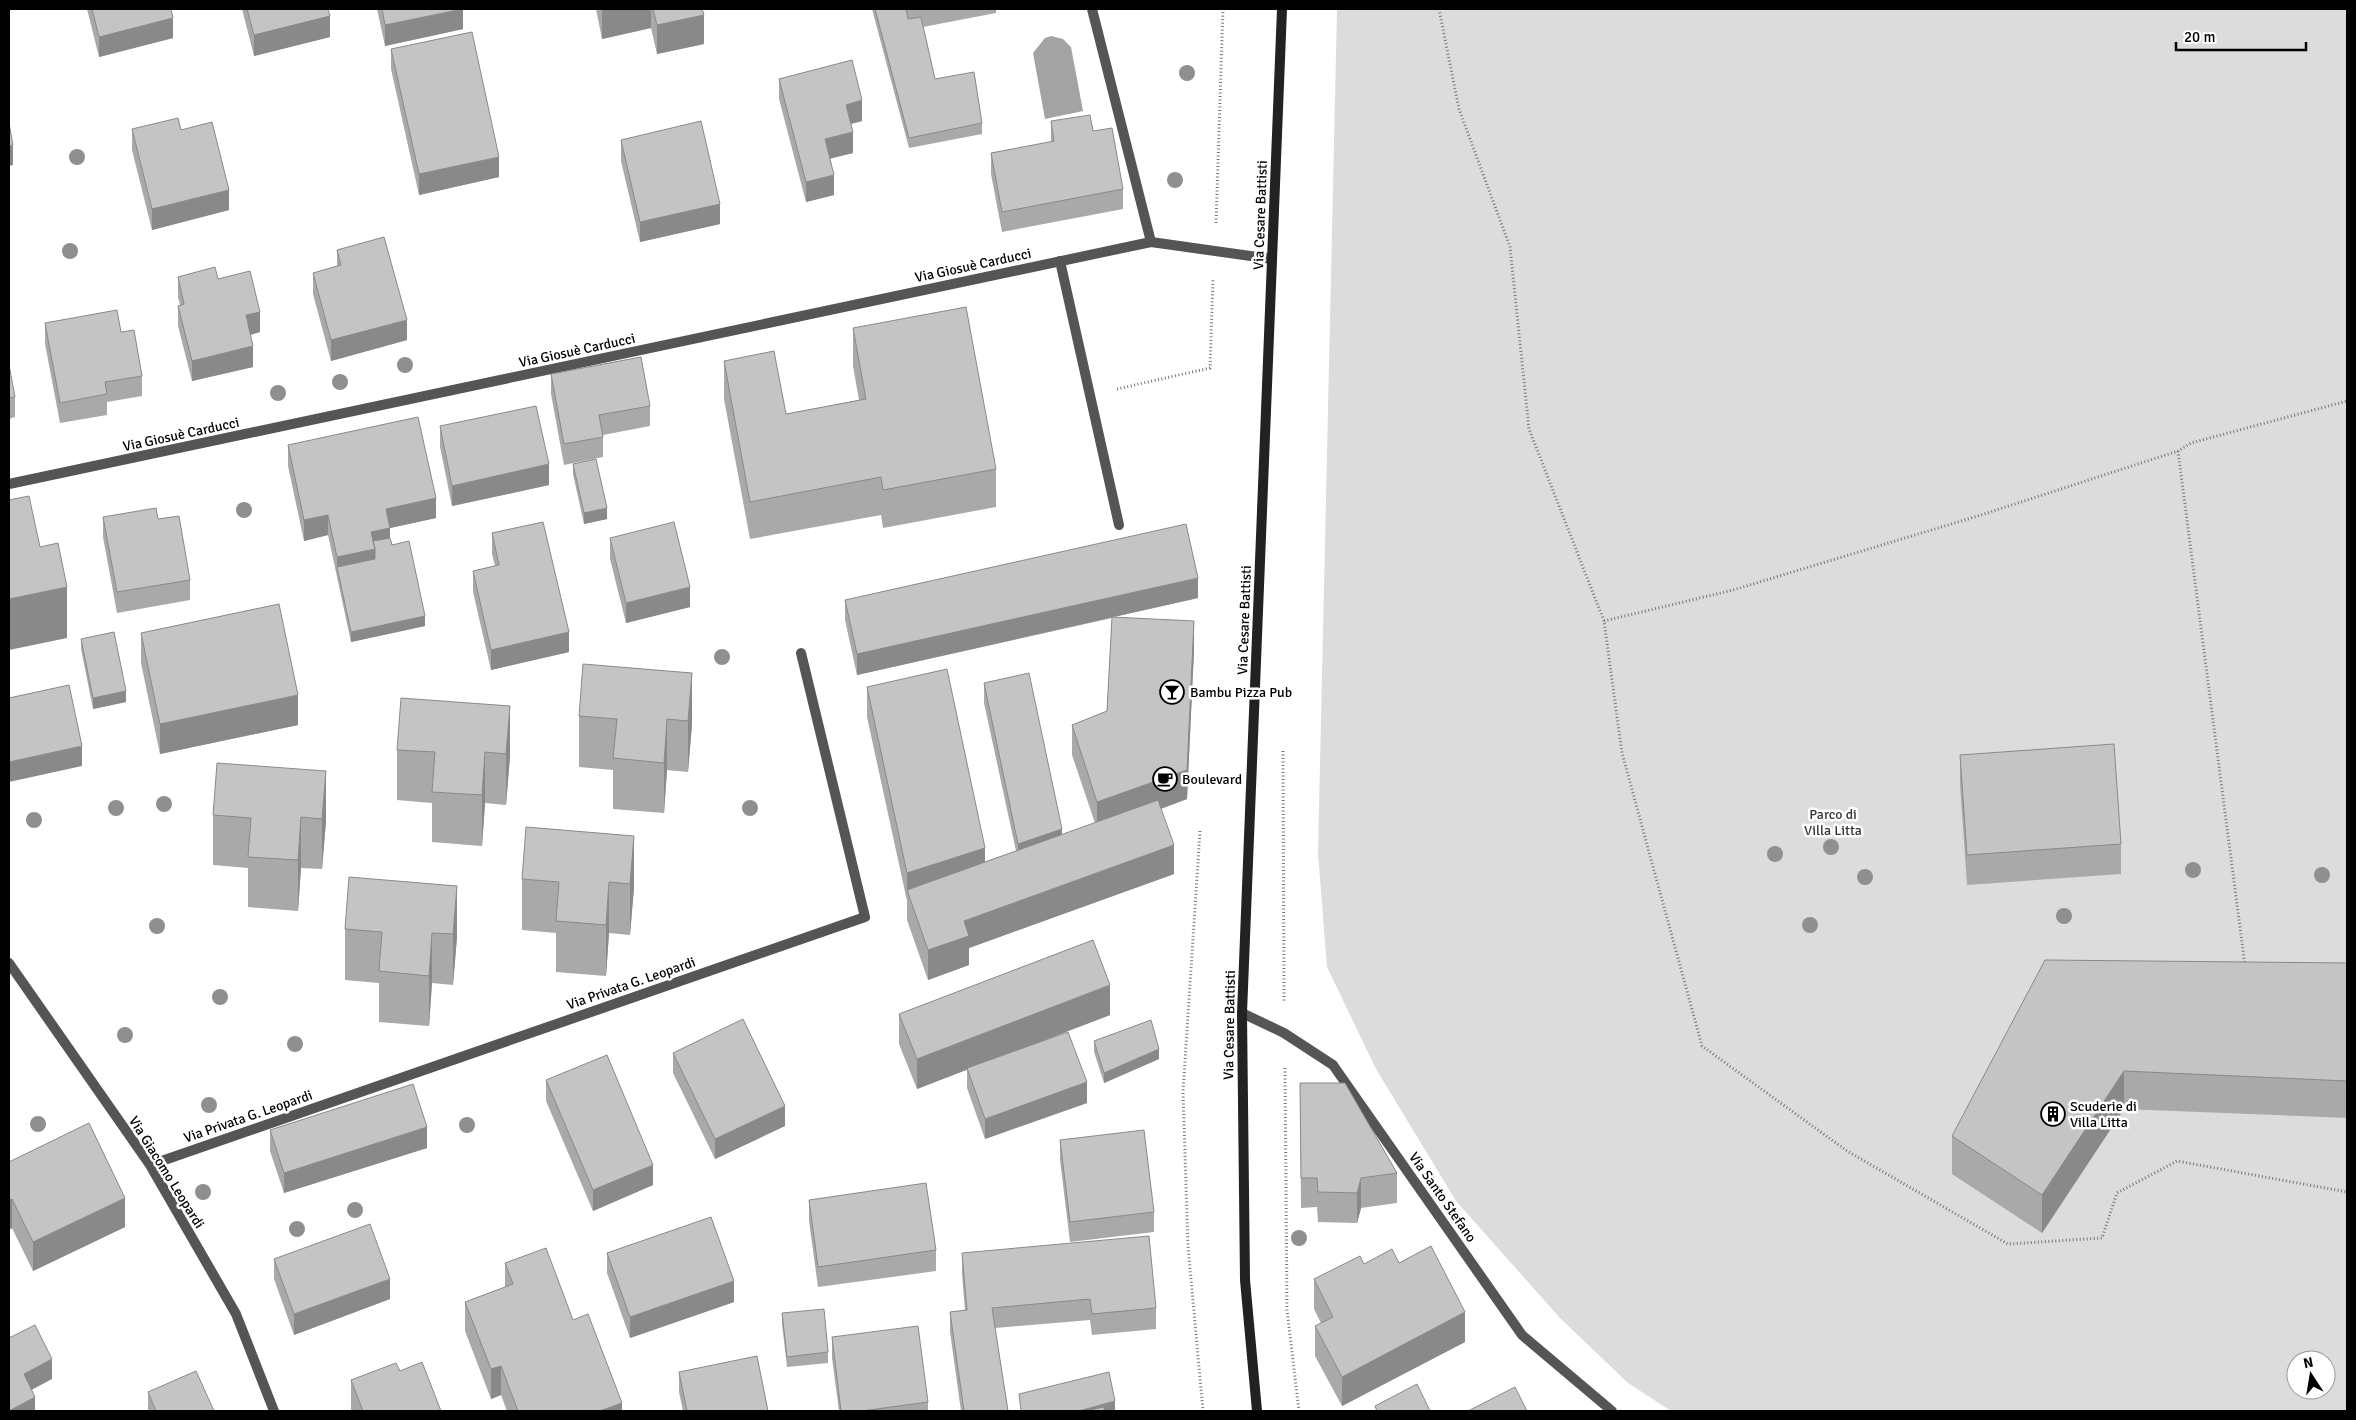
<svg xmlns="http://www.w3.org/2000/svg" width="2356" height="1420" viewBox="0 0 2356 1420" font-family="Signika,sans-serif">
<rect width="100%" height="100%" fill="#fff"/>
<path fill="#dcdcdc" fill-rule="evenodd" d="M1337,9h1010v1402h-676l-43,-28 -68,-65 -104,-117 -80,-132 -49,-102 -9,-114zM2296,1360h30v30h-30z"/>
<path fill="#a3a3a3" d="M1051,36l12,3 8,8 12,64 -38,8 -12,-66 12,-15z"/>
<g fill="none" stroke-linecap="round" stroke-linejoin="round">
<path stroke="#777" stroke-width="3" stroke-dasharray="1 2.5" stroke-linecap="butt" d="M1439,9l20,100 51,138 19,182 75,192 18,132 80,293 145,105 161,93 94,-6 15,-45 60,-32 170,31
M1216,223l7,-214
M1117,389l93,-21 3,-89
M2178,451l67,515
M1604,621l129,-31 248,-75 197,-64 13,-8 156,-42
M1283,751l1,251
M1200,831l-17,261 5,154 15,165
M1285,1068l2,242 12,101"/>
<path stroke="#555" stroke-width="10" d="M1060,261l59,264"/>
<path stroke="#555" stroke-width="10" d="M1092,9l59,233
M9,484l1142,-242 121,17
M9,963l141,202 86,149 38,97
M1242,1013l42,20 49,32 189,270 90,76
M150,1165l715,-248 -64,-264"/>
<path stroke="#222" stroke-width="10" d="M1257,1411l-12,-131 -3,-267 40,-1004"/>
</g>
<g fill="#8f8f8f">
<circle cx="1187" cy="73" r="8"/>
<circle cx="77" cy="157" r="8"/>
<circle cx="1175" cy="180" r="8"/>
<circle cx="70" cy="251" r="8"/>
<circle cx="405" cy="365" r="8"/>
<circle cx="340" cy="382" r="8"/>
<circle cx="278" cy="393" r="8"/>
<circle cx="244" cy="510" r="8"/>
<circle cx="722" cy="657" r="8"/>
<circle cx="164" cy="804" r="8"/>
<circle cx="116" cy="808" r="8"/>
<circle cx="750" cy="808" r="8"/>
<circle cx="34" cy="820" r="8"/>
<circle cx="1831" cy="847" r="8"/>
<circle cx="1775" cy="854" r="8"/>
<circle cx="2193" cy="870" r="8"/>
<circle cx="2322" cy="875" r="8"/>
<circle cx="1865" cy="877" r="8"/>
<circle cx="2064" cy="916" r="8"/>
<circle cx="1810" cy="925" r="8"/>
<circle cx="157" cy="926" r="8"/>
<circle cx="220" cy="997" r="8"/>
<circle cx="125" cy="1035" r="8"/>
<circle cx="295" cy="1044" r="8"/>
<circle cx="209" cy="1105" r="8"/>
<circle cx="38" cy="1124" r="8"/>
<circle cx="467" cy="1125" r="8"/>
<circle cx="203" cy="1192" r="8"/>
<circle cx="355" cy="1210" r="8"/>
<circle cx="297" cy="1229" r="8"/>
<circle cx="1299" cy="1238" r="8"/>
</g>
<path fill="#a9a9a9" d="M87,9h84l2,29 -74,19z
M242,9h86l2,28 -76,19z
M377,9h86v20l-78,17z
M596,9h106l2,35 -47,10 -6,-26 -49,11z
M872,9h124v4l-73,14 12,52 47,44v11l-73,14z
M391,49l108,128 -80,18 -28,-126z
M779,79l83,42 -11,3 2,29 -23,5 4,37 -28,7 -27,-103z
M1051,121l72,68v20l-121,23 -11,-58v-21l60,-11z
M132,129l49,1 48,80 -77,20 -20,-80z
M621,140l99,84 -80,18 -19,-81z
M337,250l70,90 -76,21 -18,-67v-21l24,-7z
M178,277l40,2 42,53 -10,3 3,32 -61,14 -14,-55v-20l2,-1 -2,-8z
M45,323l76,9 21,44v20l-35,6v13l-47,8 -15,-79z
M853,328l143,141v38l-113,21 -2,-13 -131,24 -26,-140v-38l62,53 73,-14 -6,-34z
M9,365l6,32v20l-6,2z
M551,374l99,32v20l-47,9v22l-39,8 -13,-71z
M440,426l109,59 -97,21 -12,-59z
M288,445l148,73 -46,10v10l2,7 33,81 -74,16 -23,-107 -24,6 -16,-75z
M573,464l34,55 -23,5 -11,-50z
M103,517l55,2 32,61v20l-73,13 -14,-76z
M492,533l77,119 -78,18 -18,-78v-21l22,-5 -3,-12z
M610,538l80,69 -64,16 -16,-64z
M1198,598l-85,19 81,33 -7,149 -26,10 13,65 -205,74v17l-41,15 -21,-60v-19l-40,-184v-30l118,175 31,-11 -32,-148v-20l78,152 33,-12 -23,-68v-30l35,-14 5,-93 -255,57 -12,-55v-20z
M141,633l157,92 -138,29 -19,-91z
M81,639l45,63 -33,7 -12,-60z
M692,673v51l-4,48 -21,-2 -3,43 -51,-4v-39l-34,-3v-51z
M510,706v50l-4,49 -21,-2 -3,43 -50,-4v-39l-35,-3v-50z
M1960,755l161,89v30l-154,11 -7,-100z
M326,771v50l-4,48 -21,-1 -3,43 -50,-4v-39l-35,-3v-50z
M634,836v51l-4,48 -21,-2 -3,43 -50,-4v-39l-34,-3v-51z
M457,886v51l-4,48 -21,-2 -3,43 -50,-4v-39l-34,-3v-51z
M2347,963v155l-223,-9 -82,124 -90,-59v-38z
M899,1014l211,1 -68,26 45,62 -102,36 -18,-51v-19l-50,20 -18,-45z
M1094,1041l65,18 -55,24 -10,-31z
M673,1053l112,73 -70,33 -42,-86z
M546,1080l107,105 -60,26 -47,-110z
M1300,1083l97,90v30l-36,5 -4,15 -39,-1 -1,-15 -16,1z
M270,1130l157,18 -143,45 -14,-42z
M1060,1140l94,72v20l-84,10 -10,-82z
M9,1162l116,65 -92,44 -21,-43 -3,2z
M809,1200l127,50v21l-118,16 -9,-66z
M607,1253l127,49 -104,36 -23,-65z
M962,1253l194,55v21l-64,6 -2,-15 -95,8 13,83h-47l-11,-79v-20l15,-2 -3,-36z
M274,1259l116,40 -96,36 -20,-56z
M505,1263l68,57 49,91h-115l-6,-16 -10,4 -26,-68v-29l40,-15z
M1399,1263l66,79 -123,64 -27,-50v-30l6,-3 -7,-14v-30l50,-15z
M782,1313l46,39v11l-41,4 -5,-43z
M832,1337l96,65v9h-89l-7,-53z
M400,1371l41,40h-90v-31z
M679,1372l89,39h-85l-4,-19z
M148,1392l66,19h-66z"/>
<path fill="#898989" d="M463,9v20l-78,17v-21z
M602,9h49v19l-49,11z
M704,15v29l-47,10v-29z
M330,16v21l-76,19v-21z
M173,18v20l-74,19v-20z
M862,100v21l-16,4v-20z
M853,132v21l-28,7v-21z
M13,145v20l-4,1v-20z
M499,157v20l-80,18v-21z
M834,175v20l-28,7v-20z
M229,190v20l-77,20v-21z
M720,204v20l-80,18v-20z
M260,312v20l-14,4v-21z
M407,320v20l-76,21v-21z
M253,346v21l-61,14v-20z
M549,464v21l-97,21v-20z
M436,498v20l-46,10v20l-15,22 -38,-3v-10l34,-25 15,-23z
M607,508v11l-23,5v-11z
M328,515v20l-24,6v-21z
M1198,578v20l-341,77v-21z
M67,587v51l-58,12v-51z
M690,587v20l-64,16v-20z
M425,616v10l-74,16v-10z
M1194,621v29l-7,149 -90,33v-30z
M569,632v20l-78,18v-20z
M692,673v51l-4,48v-51z
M126,691v11l-33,7v-11z
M298,695v30l-138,29v-30z
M510,706v50l-4,49v-51z
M667,719v51l-3,43v-50z
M82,746v20l-73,16v-20z
M485,752v51l-3,43v-51z
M326,771v50l-4,48v-50z
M301,817v51l-3,43v-51z
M1062,829v21l-44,14v-20z
M634,836v51l-4,48v-51z
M1174,845v29l-205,74v17l-41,15v-30l36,-29z
M985,848v30l-78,14v-19z
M609,882v51l-3,43v-51z
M457,886v51l-4,48v-51z
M432,933v50l-3,43v-50z
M1110,985v30l-193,74v-30z
M1159,1049v10l-55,24v-10z
M2124,1071v38l-82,124v-38z
M1087,1082v21l-102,36v-20z
M785,1106v20l-70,33v-20z
M427,1127v21l-143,45v-20z
M653,1165v20l-60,26v-21z
M1361,1178v30l-4,15v-30z
M125,1198v29l-92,44v-29z
M12,1199v29l-3,2v-30z
M390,1279v20l-96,36v-21z
M734,1281v21l-104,36v-21z
M1465,1312v30l-123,64v-29z
M52,1359v20l-28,15v-20z
M501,1366v29l-10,4v-30z
M35,1397v14h-26z
M1115,1401v10h-36z
M622,1403v8h-22z"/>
<path fill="#c4c4c4" stroke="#898989" d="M92,9h79l2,9 -74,19z
M247,9h81l2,7 -76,19z
M382,9h81l-78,16z
M653,9h49l2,6 -47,10z
M875,9h31l2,10 13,-2 14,62 39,-7 8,51 -73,15z
M472,32l27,125 -80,17 -28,-125z
M852,60l10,40 -16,5 7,27 -28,7 9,36 -28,7 -27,-103z
M1090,115l3,16 19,-3 11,61 -121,23 -11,-59 63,-12 -3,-20z
M178,118l3,12 31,-8 17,68 -77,19 -20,-80z
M701,121l19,83 -80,18 -19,-82z
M9,123l4,22 -4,1z
M384,237l23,83 -76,20 -18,-67 28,-8 -4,-15z
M215,267l3,12 32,-8 10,41 -14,3 7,31 -61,15 -14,-55 6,-2 -6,-27z
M966,307l30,162 -113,21 -2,-13 -131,25 -26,-141 50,-10 12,63 80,-15 -13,-71z
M117,310l4,22 13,-2 8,46 -37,6 2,12 -47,9 -15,-80z
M641,357l9,49 -51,9 4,22 -39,7 -13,-70z
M9,365l6,32 -6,1z
M536,406l13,58 -97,22 -12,-60z
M418,417l18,81 -50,11 4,19 -19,4 4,17 -38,8 -9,-42 -24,5 -16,-75z
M596,459l11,49 -23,5 -11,-49z
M29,496l11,51 18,-4 9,44 -58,12v-99z
M156,508l2,11 21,-3 11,64 -73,12 -14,-75z
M543,522l26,110 -78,18 -18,-79 26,-6 -7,-32z
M674,522l16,65 -64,16 -16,-65z
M1186,524l12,54 -341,76 -12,-54z
M390,538l2,7 17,-4 16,75 -74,16 -14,-65 38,-8v-10l-2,-8z
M279,604l19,91 -138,29 -19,-91z
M1112,617l82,4 -7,149 -90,32 -25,-77 35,-14z
M114,632l12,59 -33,7 -12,-59z
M583,664l109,9 -4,48 -21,-2 -3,44 -51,-5 4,-39 -38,-3z
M947,669l38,179 -78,25 -40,-186z
M1029,673l33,156 -44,15 -34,-161z
M69,685l13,61 -73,16v-64z
M401,698l109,8 -4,48 -21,-2 -3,43 -50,-3 3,-40 -38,-2z
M2114,744l7,100 -154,11 -7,-100z
M217,763l109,8 -4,48 -21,-2 -3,43 -50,-3 3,-39 -38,-3z
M1158,800l16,45 -210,76 5,15 -41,14 -21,-60z
M526,827l108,9 -4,48 -21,-2 -3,43 -50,-4 3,-39 -37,-3z
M349,877l108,9 -4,48 -21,-1 -3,43 -50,-5 3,-39 -37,-3z
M1093,940l17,45 -193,74 -18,-45z
M2045,960l302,3v118l-223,-10 -82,124 -90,-59z
M743,1019l42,87 -70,33 -42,-86z
M1151,1020l8,29 -55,24 -10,-32z
M1068,1032l19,50 -102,37 -18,-51z
M607,1055l46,110 -60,25 -47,-110z
M1300,1083h45l52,90 -36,5 -4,15 -39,-1 -1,-14h-16z
M413,1084l14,43 -143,46 -14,-43z
M89,1123l36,75 -92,44 -21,-43 -3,1v-38z
M1144,1130l10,82 -84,10 -10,-82z
M926,1183l10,67 -118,17 -9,-67z
M711,1217l23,64 -104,36 -23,-64z
M370,1224l20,55 -96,35 -20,-55z
M1149,1236l7,72 -64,6 -2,-15 -98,9 16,103h-44l-14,-99 17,-2 -5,-57z
M1431,1246l34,66 -123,65 -27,-51 18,-9 -19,-38 46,-23 4,8 28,-15 7,14z
M546,1248l27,72 15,-6 34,89 -22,8h-82l-17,-45 -10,3 -26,-67 48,-18 -8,-21z
M824,1309l4,43 -41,5 -5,-44z
M35,1325l17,34 -28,15 11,23 -26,14v-73z
M918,1326l10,76 -66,9h-21l-9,-74z
M757,1356l11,55h-81l-8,-39z
M422,1362l19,49h-78l-12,-31 45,-17 4,8z
M196,1371l18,40h-58l-8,-19z
M1109,1372l6,29 -36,10h-58l-2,-17z
M1417,1384l13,27h-53l-2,-5z
M1515,1387l12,24h-59z
M1104,1407v4h-19z"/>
<defs>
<g id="bar-ring" transform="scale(1.25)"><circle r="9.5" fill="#fff" stroke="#000" stroke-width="1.5"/><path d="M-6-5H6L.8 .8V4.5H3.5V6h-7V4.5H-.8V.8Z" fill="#000"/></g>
<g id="cafe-ring" transform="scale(1.25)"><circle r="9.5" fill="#fff" stroke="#000" stroke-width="1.5"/><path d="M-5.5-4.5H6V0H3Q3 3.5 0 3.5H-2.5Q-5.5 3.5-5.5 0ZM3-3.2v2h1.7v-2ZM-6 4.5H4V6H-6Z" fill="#000"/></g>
<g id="building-ring" transform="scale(1.25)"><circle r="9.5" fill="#fff" stroke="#000" stroke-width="1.5"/><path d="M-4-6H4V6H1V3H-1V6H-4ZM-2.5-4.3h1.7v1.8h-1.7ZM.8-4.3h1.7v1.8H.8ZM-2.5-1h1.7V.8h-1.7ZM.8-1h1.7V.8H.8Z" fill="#000"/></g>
</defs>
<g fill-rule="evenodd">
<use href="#bar-ring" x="1172" y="692"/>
<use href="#cafe-ring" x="1165" y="779"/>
<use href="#building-ring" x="2053" y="1114"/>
</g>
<g text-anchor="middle" stroke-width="5" stroke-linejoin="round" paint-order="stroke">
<g font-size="14" fill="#000" stroke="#fff">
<text transform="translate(1260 215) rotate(-88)" y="5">Via Cesare Battisti</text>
<text transform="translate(973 265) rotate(-12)" y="5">Via Giosuè Carducci</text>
<text transform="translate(577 350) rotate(-12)" y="5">Via Giosuè Carducci</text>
<text transform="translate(181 434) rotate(-12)" y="5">Via Giosuè Carducci</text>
<text transform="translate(1244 620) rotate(-88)" y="5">Via Cesare Battisti</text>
<text transform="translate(631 983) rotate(-19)" y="5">Via Privata G. Leopardi</text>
<text transform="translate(1229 1025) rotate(-89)" y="5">Via Cesare Battisti</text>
<text transform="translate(248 1116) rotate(-19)" y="5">Via Privata G. Leopardi</text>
<text transform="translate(167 1172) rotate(58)" y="5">Via Giacomo Leopardi</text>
<text transform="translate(1443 1197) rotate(55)" y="5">Via Santo Stefano</text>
</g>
<g font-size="14" fill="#000" stroke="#fff" text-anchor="start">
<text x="1190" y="697">Bambu Pizza Pub</text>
<text x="1182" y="784">Boulevard</text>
<text x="2070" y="1111">Scuderie di<tspan x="2070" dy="16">Villa Litta</tspan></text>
</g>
<g font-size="14" fill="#333" stroke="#fff">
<text x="1833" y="819">Parco di<tspan x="1833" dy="16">Villa Litta</tspan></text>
</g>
</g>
<rect width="2356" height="1420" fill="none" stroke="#000000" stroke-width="20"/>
<g transform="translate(2311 1375) rotate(348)"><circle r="24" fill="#ffffff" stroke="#999999"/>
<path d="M0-4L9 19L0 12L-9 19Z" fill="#000000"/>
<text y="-8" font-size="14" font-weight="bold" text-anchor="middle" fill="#000000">N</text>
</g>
<path d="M2176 42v8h130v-8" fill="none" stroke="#000000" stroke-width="2.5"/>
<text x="2184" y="42" font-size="15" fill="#000000" stroke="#ffffff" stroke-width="4" paint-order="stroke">20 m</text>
</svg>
